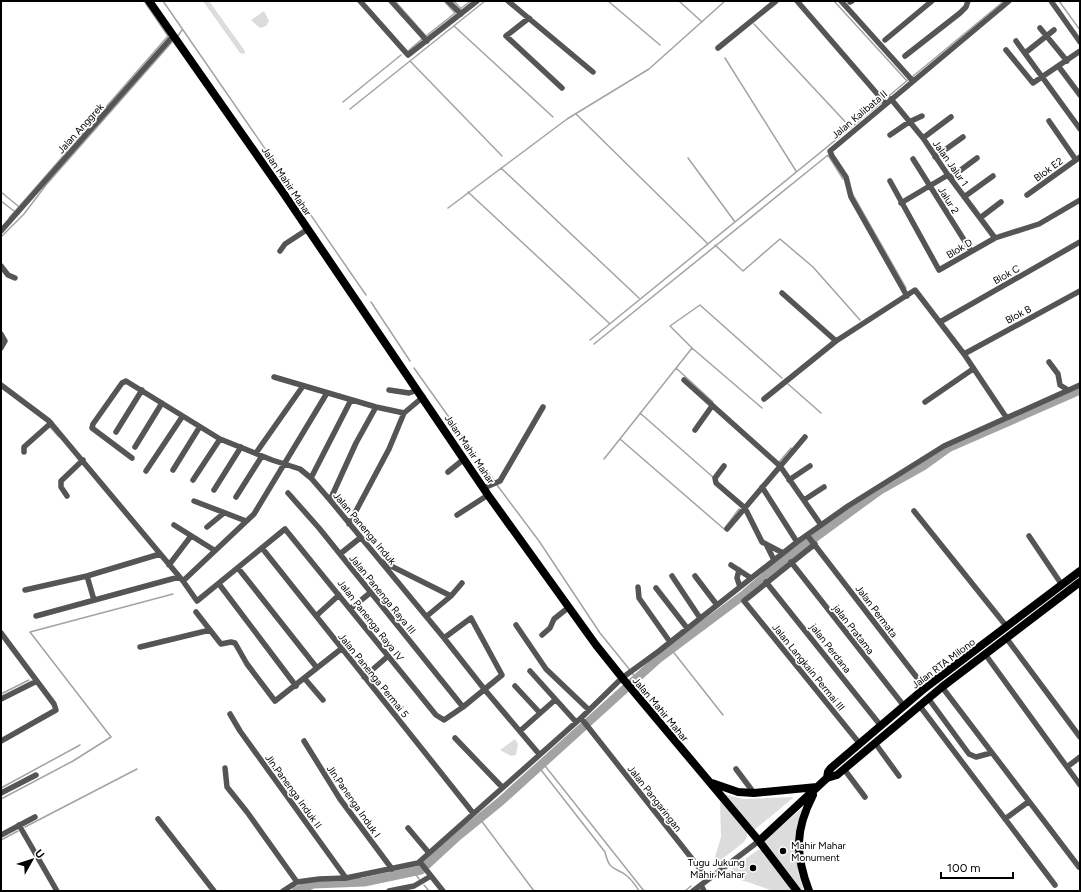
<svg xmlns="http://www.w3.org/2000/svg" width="1081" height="892" viewBox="0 0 1081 892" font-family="Figtree,sans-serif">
<rect width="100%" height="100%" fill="#fff"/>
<path fill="#dcdcdc" d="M203,1h6l36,50 -1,3 -4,-1z
M264,11l5,10 -3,5 -6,2 -9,-8z
M515,739l3,5 -2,11 -5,1 -11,-6z
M723,794l21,5 48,-2 1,1 -39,32z
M720,801l27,32v4l-3,5 -32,25 9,-30z
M801,809h2c-10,32 -10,50 1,82h-5l-36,-49z
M758,850h4l32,41h-21l-25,-9 -20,-5 -4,-3z"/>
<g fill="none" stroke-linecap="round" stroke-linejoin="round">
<path stroke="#a3a3a3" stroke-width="1.5" d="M163,1l203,294
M395,1l31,35
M444,1l11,12
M454,1l7,8
M608,1l52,44
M679,1l23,21
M834,1l73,80
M1059,1l21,29
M460,9l11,-8
M754,24l97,104
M454,26l99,91
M178,36l4,-6
M426,36l29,-23
M408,51l14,-12
M725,58l71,113
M410,61l92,95
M912,77l92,-76
M884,100l25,-21
M343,102l58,-47
M350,109l135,-108
M576,114l131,129
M688,158l47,64
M501,168l138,130
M1,192l17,14
M468,192l141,131
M852,193l54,95
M1,201l13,10
M448,208l119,-89 82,-50 76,-68
M9,218l159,-182 -24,-35
M1,237l23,-23 22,-29 126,-143
M715,245l28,26 37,-32 33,28 47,53
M371,302l39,59
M590,340l291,-237
M594,344l234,-189 15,24
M692,348l-22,-22 30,-21 82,73
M414,368l81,114
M676,368l37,34
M788,384l33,29
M640,413l74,65
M49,426l10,11
M620,439l104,90 15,-20 2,1
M604,459l88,-111 70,60
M779,462l12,-14 1,1
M497,485l42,56 61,92 30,37
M796,545l3,5
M671,649l52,66
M632,673l4,5
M1,694l28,-14
M542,762l102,129
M538,766l67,86c5,21 10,14 22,24 5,4 9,10 12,15
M1,788l79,-43
M1,799l72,-38 38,-24 -81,-105 143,-38
M480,819l54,72
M25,827l112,-58
M1,840l17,-9
M428,865l32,-34 60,-50 99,-91
M414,872l5,7
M424,885l5,6
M685,891l6,-5"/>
<path stroke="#a3a3a3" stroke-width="9" d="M296,891l17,-7 51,-2 57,-12 37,-34 43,-35 157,-142 87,-65 39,-34 96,-70 43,-24 25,-18 132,-58"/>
<path stroke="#555" stroke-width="5.5" d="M360,1l48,54 69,-54
M391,1l36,40
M448,1l13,13
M508,1l85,71
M797,1l89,103
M841,1l71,79
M1051,1l29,41
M850,2l2,-1
M530,19l-1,-1 -23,18 56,52
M1040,28l27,33
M885,40l47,-39
M1016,41l64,88
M718,48l58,-47
M1006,50l27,33 47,-32
M1025,53l29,-23
M905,56l55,-43 6,-6 2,-6
M1059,67l21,28
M891,99l32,39 25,37 47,63
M1049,121l27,39
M890,135l19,-13 13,-6
M923,138l28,-21
M935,157l28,-20
M913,159l58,92
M950,178l27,-20
M890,181l49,89 56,-32 44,-14 41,-24
M1027,195l53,-38
M964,197l29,-21
M901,203l47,-28
M980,218l21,-16
M1,231l172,-195
M280,251l5,-7 23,-15
M1,266l7,9 7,3
M782,293l54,48
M907,296l-56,-99 -5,-20 -14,-21 -2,-5 179,-150
M940,322l140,-80
M1,334l4,7 -4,7
M964,354l116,-63
M1049,362l9,12 2,11 8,5
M274,377l102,30 28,6 19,-16
M684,380l96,86 41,59
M1,385l48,36 134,160 14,20 88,-72 151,186 8,5 19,-13 39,-32 -31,-57 -27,20
M389,390l20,3 9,-3
M764,399l72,-58 79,-51 49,64 42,63
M925,402l48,-33
M695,430l17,-24
M116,432l26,-42
M135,447l27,-44
M24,452v-5l27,-24
M256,453l47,-67
M132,458l-40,-30 1,-4 29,-41 4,-2 94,58 52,21 28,9 11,9 19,22 114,138 41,52 54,64
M724,466l-9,12 1,5 29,25 17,34 21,11
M173,470l26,-42
M146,471l36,-54
M448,472l16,-13
M311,478l40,-78
M193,480l27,-41
M789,480l21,-14
M762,487l35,55
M484,488l16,-7 43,-74
M214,490l27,-43
M288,493l31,35 144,179
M67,496l-6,-9v-6l22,-21
M236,497l26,-41
M330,500l26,-57 20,-36
M804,500l20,-13
M194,501l52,20
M914,511l93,116
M457,515l31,-20
M349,524l40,-75 15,-36
M174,525l40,25
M207,527l17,-14
M727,529l78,-92
M807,535l118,153
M1029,536l33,49
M815,544l-71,57 116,143
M767,546l7,14
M262,548l211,265
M340,554l20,-16
M383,562l68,34 -24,20
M791,562l113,144
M169,565l22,-29
M731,565l20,13
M238,568l79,100
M739,570l-2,8 3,9
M87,576l7,24
M672,576l28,42
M695,576l22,29
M183,581l71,-67 73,-121
M766,582l115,144
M219,584l77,102
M638,587l1,11 31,44
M656,588l31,40
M25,590l62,-14 73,-22
M451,596l11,-13
M350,609l20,-16
M196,612l14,18
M36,616l143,-39
M316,616l23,-21
M516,625l30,44 43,41
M1,633l53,71 2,6 -55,31
M542,635l8,-7 4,-9 15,-12
M1007,639l73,98
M140,647l70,-17 11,14 10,-2 4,1 12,21 28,37 66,-52
M985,654l95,131
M530,671l46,51
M364,677l23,-20
M305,679l18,21
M515,686l25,27
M942,687l137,180
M928,698l41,56 7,3 15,-4
M1,699l36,-18
M919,705l136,180
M230,714l10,17 106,147
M581,718l127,161
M520,731l35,-31
M455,738l47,49
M304,741l36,58 52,70
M875,743l24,33
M1067,767l13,-10
M225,768l2,19 20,25 50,70
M736,769l18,24
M844,769l21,28
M1,793l35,-18
M158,819l56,72
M1005,819l23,-17
M19,825l38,66
M408,828l21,25
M1,835l34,-18
M420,862l23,29
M701,885l3,6
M283,891l14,-9 22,-3 27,-1 72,-15 163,-145 41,-40 37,-27 138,-109 51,-36 96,-60 136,-61
M389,891l25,-5 17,-10
M693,891l66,-50"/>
<path stroke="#000" stroke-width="8" d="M149,1l133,190 206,304 108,150 28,35 135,161 38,50
M827,778l1,-6 3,-4 94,-80 155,-117
M712,783l26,9 16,1 63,-6
M759,841l68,-63 10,-3 105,-88 138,-105
M809,891c-14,-37 -14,-61 4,-96"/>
</g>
<g fill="#000" stroke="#fff" stroke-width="1.5">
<circle cx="783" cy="851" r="4"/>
<circle cx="753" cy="868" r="4"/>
</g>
<g text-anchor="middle" stroke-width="3.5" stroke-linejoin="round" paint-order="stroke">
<g font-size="10" fill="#000" stroke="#fff">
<text transform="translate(859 114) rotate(-40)" y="4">Jalan Kalibata II</text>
<text transform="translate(80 128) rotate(-48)" y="4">Jalan Anggrek</text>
<text transform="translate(951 163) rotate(55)" y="4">Jalan Jalur 1</text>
<text transform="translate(1048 169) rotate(-36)" y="4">Blok E2</text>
<text transform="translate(287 181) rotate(56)" y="4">Jalan Mahir Mahar</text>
<text transform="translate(949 200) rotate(58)" y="4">Jalur 2</text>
<text transform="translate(959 248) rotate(-31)" y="4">Blok D</text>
<text transform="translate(1006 274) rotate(-29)" y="4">Blok C</text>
<text transform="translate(1018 314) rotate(-28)" y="4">Blok B</text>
<text transform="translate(470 449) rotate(56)" y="4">Jalan Mahir Mahar</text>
<text transform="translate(365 528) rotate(50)" y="4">Jalan Panenga Induk</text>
<text transform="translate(383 594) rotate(51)" y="4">Jalan Panenga Raya III</text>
<text transform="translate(877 611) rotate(53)" y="4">Jalan Permata</text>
<text transform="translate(371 620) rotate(52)" y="4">Jalan Panenga Raya IV</text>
<text transform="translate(854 629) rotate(52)" y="4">jalan Pratama</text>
<text transform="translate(831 648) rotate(52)" y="4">jalan Perdana</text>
<text transform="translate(943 663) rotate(-37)" y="4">Jalan RTA Milono</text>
<text transform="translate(809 667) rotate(51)" y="4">Jalan Langkain Permai III</text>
<text transform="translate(374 675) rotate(51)" y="4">Jalan Panenga Permai 5</text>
<text transform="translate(661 709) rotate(50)" y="4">Jalan Mahir Mahar</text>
<text transform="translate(294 791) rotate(54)" y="4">Jln.Panenga Induk II</text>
<text transform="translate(655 798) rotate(52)" y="4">Jalan Pangaringan</text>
<text transform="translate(354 801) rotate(55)" y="4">Jln.Panenga Induk I</text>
</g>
<g font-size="10" fill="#000" stroke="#fff" text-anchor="start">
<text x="791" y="849">Mahir Mahar<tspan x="791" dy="12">Monument</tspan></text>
<text x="745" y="866" text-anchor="end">Tugu Jukung<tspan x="745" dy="12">Mahir Mahar</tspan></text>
</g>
</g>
<rect width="1081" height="892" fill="none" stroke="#000000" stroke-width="4"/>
<g transform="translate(32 860) rotate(51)" stroke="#ffffff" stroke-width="3" paint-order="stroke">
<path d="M0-3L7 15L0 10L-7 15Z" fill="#000000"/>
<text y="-6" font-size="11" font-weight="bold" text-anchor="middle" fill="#000000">U</text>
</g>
<path d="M941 872v6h72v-6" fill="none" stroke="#000000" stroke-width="2"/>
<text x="947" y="872" font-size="12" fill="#000000" stroke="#ffffff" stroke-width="3" paint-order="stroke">100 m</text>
</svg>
